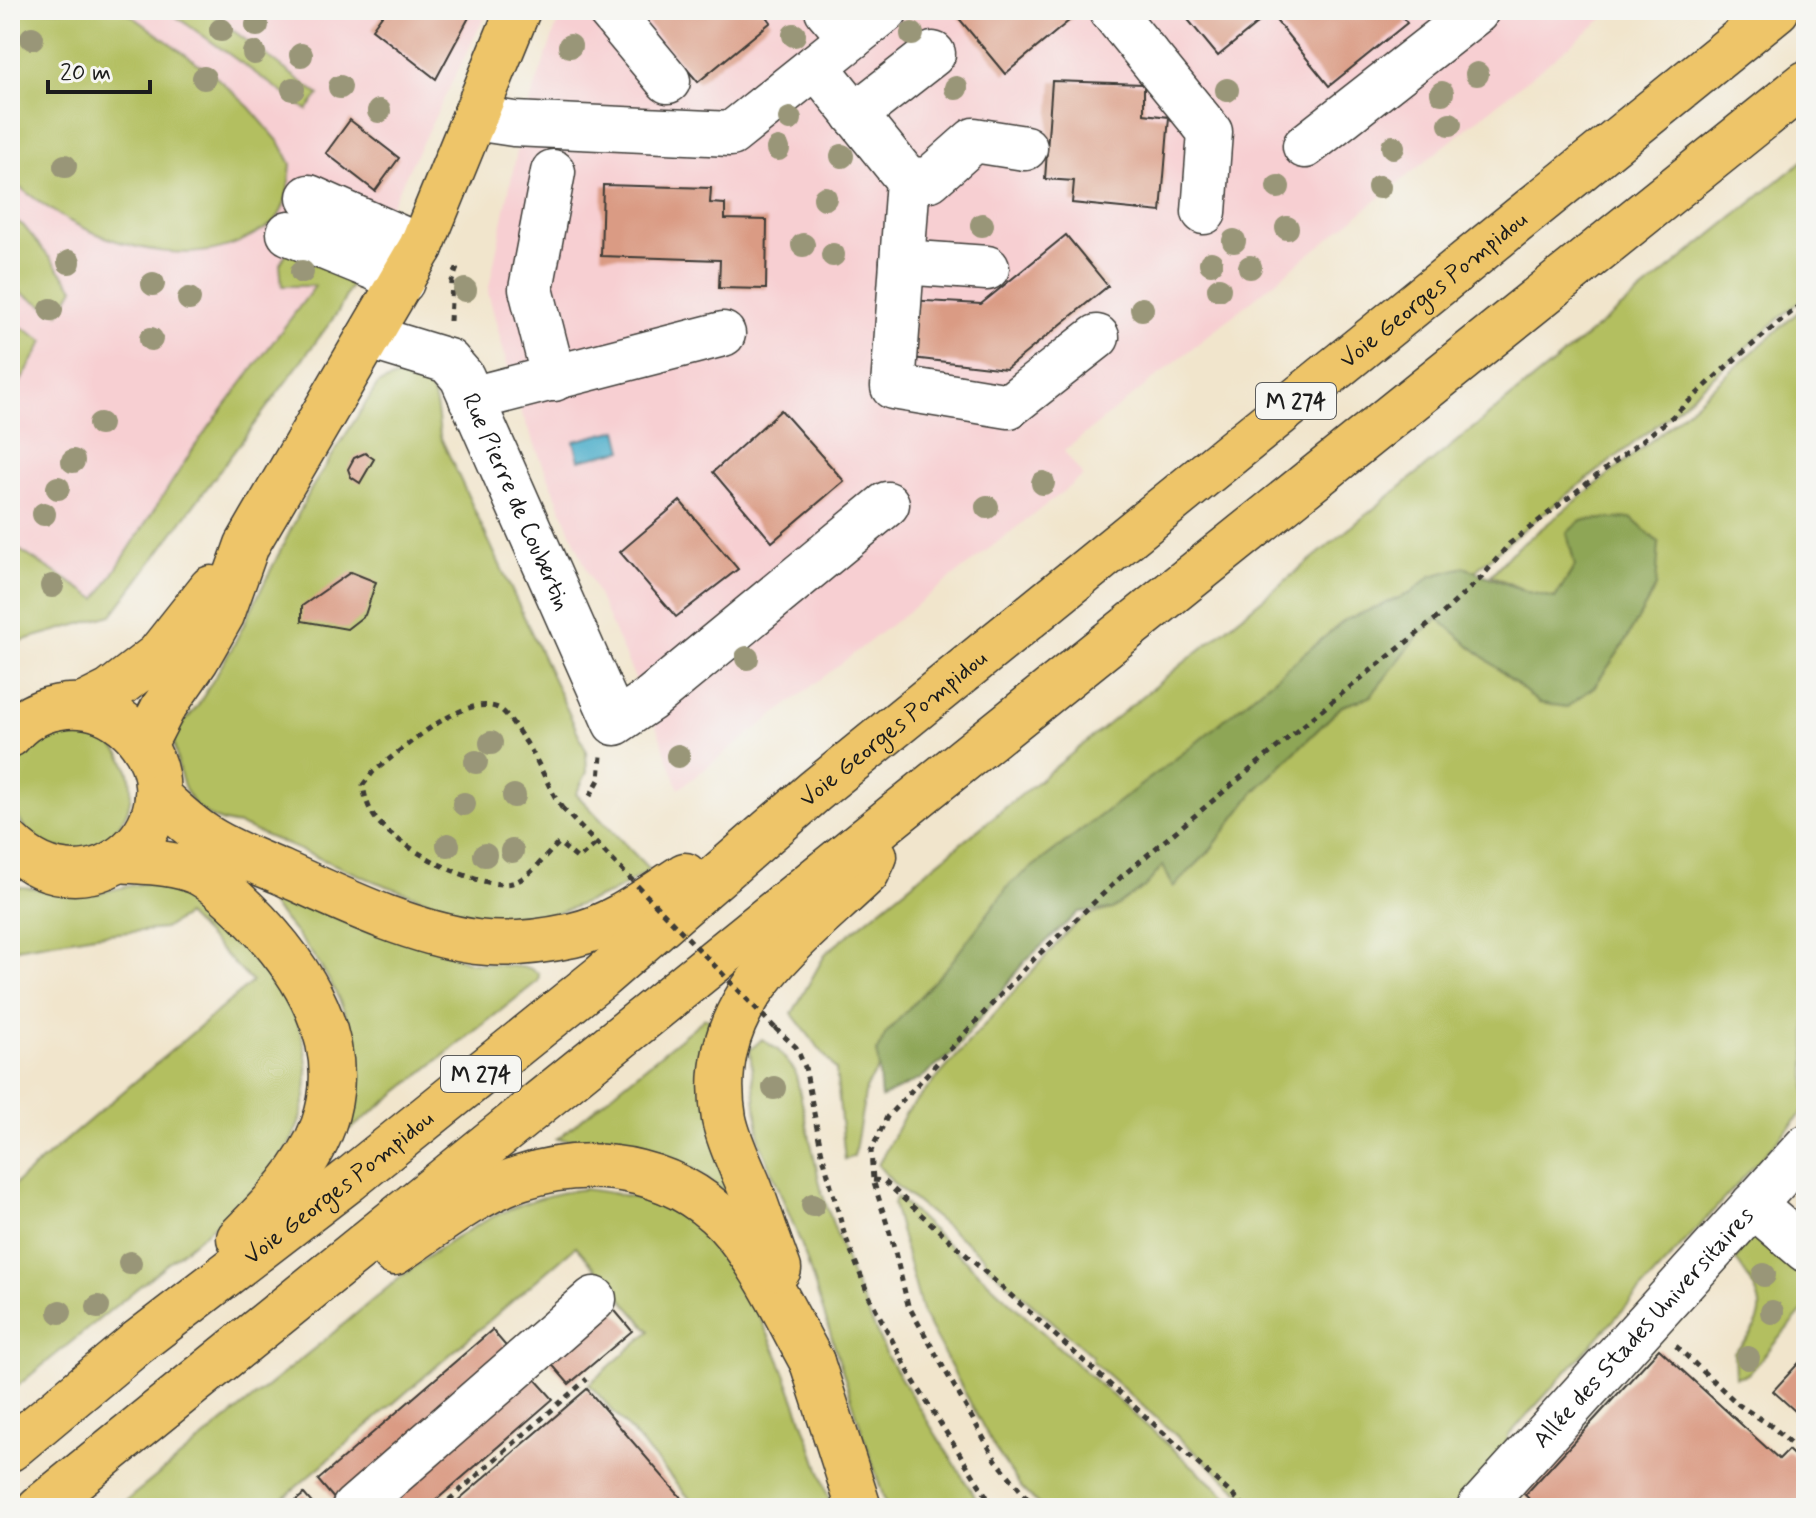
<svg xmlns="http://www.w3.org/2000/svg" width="1816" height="1518" viewBox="0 0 1816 1518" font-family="Mynerve,sans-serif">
<rect width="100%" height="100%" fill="#f6f6f2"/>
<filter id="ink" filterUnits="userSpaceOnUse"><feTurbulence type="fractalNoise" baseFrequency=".0125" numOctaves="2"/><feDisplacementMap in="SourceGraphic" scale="16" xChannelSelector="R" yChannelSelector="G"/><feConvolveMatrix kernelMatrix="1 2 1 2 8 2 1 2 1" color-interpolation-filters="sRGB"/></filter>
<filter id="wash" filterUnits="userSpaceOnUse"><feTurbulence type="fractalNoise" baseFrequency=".006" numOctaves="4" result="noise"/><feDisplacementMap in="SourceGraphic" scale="32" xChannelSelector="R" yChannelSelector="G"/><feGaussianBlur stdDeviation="1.8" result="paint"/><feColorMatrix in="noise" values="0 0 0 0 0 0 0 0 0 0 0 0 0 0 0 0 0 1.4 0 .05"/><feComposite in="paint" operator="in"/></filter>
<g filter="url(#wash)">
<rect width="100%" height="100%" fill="#f1e5cc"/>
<path fill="#f7cfd2" d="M10,10h478l-150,302 -226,303 -102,29z
M562,10h1052l-550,441 19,25 -404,313 -23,-63 -70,-158 -69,-166 -29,-110 35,-170z"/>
<path fill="#b3bf60" stroke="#686e3e" stroke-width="2" d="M10,10h114l90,65 35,32 31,36 11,21c-2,19 -3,43 -17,58 -5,5 -14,9 -21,13 -56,33 -126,15 -182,-13 -21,-11 -41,-28 -61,-41z
M167,10h39l113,85 -12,15z
M1806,158v138c-52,42 -100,90 -153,132 -60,48 -123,93 -180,145l-582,475 -25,40 -12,68 -9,4 -9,-90 -44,-56 34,-61z
M10,218l13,7 51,63 -15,26 -49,-27z
M287,252l67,28 -16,32 -226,303 -102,29v-100l87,55 98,-153 120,-160h-33l-2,-22z
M1806,305v804l-297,326 -3,10 -50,63h-198l-166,-147v-5l-106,-92 -2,-7 -90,-73 -16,-19 27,-51 163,-183 17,-15 27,-7 51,-45 10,22 35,-33 47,-62 87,-85 28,-9 47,-60 21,-19 101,85 55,-16 28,-40 34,-60 -81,-21 -20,32 -27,-6 -37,-17 20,-22 152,-122z
M10,320l34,21 -34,59z
M398,376c41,2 38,28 42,60l146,314 1,22 -11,22 74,76 -39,23 -62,23 -30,4 -40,-1 -103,-37 -136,-57c-54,-6 -60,-42 -67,-89l24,-29 35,-59 79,-159 67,-105z
M11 789a60 60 0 1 1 120 0a60 60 0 1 1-120 0Z
M259,880l210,82 60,6 10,6 -1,7 -187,148h-7c7,-26 14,-53 10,-80 -9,-64 -57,-117 -100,-162z
M148,883c49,12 72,33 105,71 37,43 62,86 52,144 -3,18 -9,37 -19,52 -13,21 -30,38 -48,56l-228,186v-204l242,-206 -66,-67 -22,14 -69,6 -85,14v-61c22,-4 41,6 63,7 22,2 50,-10 75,-12z
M705,1018l6,1 -6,37 30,145c-20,-16 -43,-36 -67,-45 -36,-13 -74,-14 -111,-17z
M762,1039l16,11 17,21 27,122 29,82 37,83 94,150h-95l-85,-262 -42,-103 -10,-93z
M584,1189c40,5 83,12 114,40 64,55 107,198 134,279h-134l-109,-124 61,-53 -74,-85 -304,262h-155c65,-52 130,-105 194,-157 82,-66 165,-150 273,-162z
M897,1197l182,169 161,142h-198l-21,-21 -26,-38 -72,-134 -30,-111z
M1753,1232l53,27v48l-58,67 -13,3 -1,-25c39,-38 30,-52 2,-92z"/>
<path fill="#8ea656" stroke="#556139" stroke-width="2" d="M1631,518l28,25 -3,44 -34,60 -28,40 -27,20 -28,-4 -102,-85 -20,19 -47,60 -28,9 -87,85 -47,62 -35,34 -10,-22 -17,21 -34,23 -33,3 -53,48 -74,94 -32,25 -39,19 -4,-47 9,-18 63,-68 61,-81 181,-137 154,-127 66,-27 20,-17 33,-9 64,25 27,6 20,-32 -8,-33 14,-13z"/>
<path fill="#4badca" stroke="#346473" stroke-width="2" d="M618,430l5,20 -44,10 -5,-19z"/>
<g id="blocks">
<path fill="#da9b84" d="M386,10h87l-37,69 -64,-50z
M651,10h111l9,12 -73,60 -56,-65z
M952,10h130l-77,64z
M1180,10h217l10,13 -78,63 -59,-73 -52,43z
M1052,81l92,3v30l25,3 -8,95 -89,-9 2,-22 -29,-2z
M350,120l49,38 -24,33 -49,-38z
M603,185l108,3 -1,15 15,1v15l42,1 -1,69 -47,-1 1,-28 -119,-4z
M1066,235l42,51 -102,83 -102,-12 3,-57 74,4z
M781,410l63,71 -72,61 -59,-70z
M365,453l9,6 -14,24 -9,-6 -3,-8 6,-11z
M680,501l58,68 -62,48 -56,-65z
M351,572l25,10 -11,33 -18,14 -45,-8v-15z
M605,1299l27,32 -63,53 -27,-31z
M492,1330l26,30 -176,148 -24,-28z
M1659,1349l120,110 9,-9 18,17 -6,10 6,6v25h-267l-14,-13z
M1806,1355v66l-33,-30z
M526,1369l27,30 -126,109h-62z
M587,1389l103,119h-241z
M304,1494l12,14h-29z"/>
</g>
</g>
<g filter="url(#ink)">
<use href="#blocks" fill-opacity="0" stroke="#3c3a36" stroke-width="2"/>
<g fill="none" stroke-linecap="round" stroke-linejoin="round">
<g stroke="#3c3a36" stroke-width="47">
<g id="minor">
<path d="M609,10l59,71"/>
<path d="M827,10l24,28"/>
<path d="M1111,10l99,122 -6,80"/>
<path d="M816,66l92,114 -15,207 116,19 88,-69"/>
<path d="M855,115l78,-61"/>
<path d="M474,118l40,6 217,10 155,-124"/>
<path d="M1305,146l171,-134 -1,-2"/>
<path d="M553,172l-22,117 23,90"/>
<path d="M908,180l22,-1 44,-39 51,8"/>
<path d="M309,197l112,50"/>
<path d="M289,233l86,35 27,14"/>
<path d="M902,262l85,6"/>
<path id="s1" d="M369,337l79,24 14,16 153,346 34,-23 238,-196"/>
<path d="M471,399l252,-65"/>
<path d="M1753,1205l53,45"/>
<path d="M354,1508l240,-209"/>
<path id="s2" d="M1479,1508l327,-361"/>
</g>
</g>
<g stroke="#3c3a36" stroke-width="47">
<path id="major" d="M82,706l28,-14 48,-37 53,-67
M10,735c16,-21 45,-31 71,-29 21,2 40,13 54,28 71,82 -42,192 -125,110
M144,745l19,-37 34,-49 25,-44 25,-70 174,-298 97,-237
M812,1362l47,146"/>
</g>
<g stroke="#3c3a36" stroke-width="47">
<g id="highway">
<path d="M157,796c15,13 30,28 47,39 23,16 52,26 77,37 62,28 127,60 195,70 32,4 65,0 97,-7 41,-9 77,-38 112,-60"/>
<path d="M119,860c25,2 55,2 78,12 18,8 34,25 48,38 57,56 108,134 78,216 -16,44 -52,80 -84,112"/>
<path d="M394,1253c40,-26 81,-60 126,-75 78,-26 165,-8 217,57 30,38 51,84 75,127"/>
<path d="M779,1269c-10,-27 -19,-54 -29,-81 -9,-22 -21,-45 -26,-69 -20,-117 69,-175 143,-246l8,-17"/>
<path id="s3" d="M10,1449l127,-106 212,-163 252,-203 214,-186 962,-781"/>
<path d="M39,1508l856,-693 911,-732"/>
</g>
</g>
<path stroke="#3c3a36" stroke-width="5" stroke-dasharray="6 6" stroke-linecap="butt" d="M450,321l2,-40 5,-13
M590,796l9,-16 2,-24
M562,808c-15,-22 -23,-48 -39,-70 -6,-8 -15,-24 -23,-29 -35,-19 -99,42 -127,63l-10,13c2,13 5,23 13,34 20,27 103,72 136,64 19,-5 33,-28 47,-40l19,16 19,-16
M775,1028l21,19 9,20 16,82 23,84 24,61 45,86 81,128
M873,1180l11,1 363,327
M1676,1346l63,59 34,22 33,31
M440,1508l147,-129
M1035,1508l-39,-48 -88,-155 -16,-65 -19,-60 -2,-29 16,-34 147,-158 87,-82 219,-182 102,-81 40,-37 27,-33 162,-126 56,-52 79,-66"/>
<use href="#minor" stroke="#fff" stroke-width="44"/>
<use href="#major" stroke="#eec569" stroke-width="44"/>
<use href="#highway" stroke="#eec569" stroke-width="44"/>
<path stroke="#3c3a36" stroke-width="5" stroke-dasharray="6 6" stroke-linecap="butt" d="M562,808l213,220"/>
</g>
<g fill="#999678">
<circle cx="257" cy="25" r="12"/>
<circle cx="221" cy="30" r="12"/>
<circle cx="912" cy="34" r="12"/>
<circle cx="794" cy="35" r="12"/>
<circle cx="32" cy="38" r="12"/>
<circle cx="570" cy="46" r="12"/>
<circle cx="254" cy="53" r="12"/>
<circle cx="301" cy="55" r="12"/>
<circle cx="1477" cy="74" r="12"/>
<circle cx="204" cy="78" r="12"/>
<circle cx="340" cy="87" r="12"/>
<circle cx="956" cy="88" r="12"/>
<circle cx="293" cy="89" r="12"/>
<circle cx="1227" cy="90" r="12"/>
<circle cx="1442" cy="93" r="12"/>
<circle cx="379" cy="111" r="12"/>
<circle cx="790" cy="119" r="12"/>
<circle cx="1450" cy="124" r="12"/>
<circle cx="1393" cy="147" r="12"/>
<circle cx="778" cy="149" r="12"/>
<circle cx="842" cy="156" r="12"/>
<circle cx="65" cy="166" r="12"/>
<circle cx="1278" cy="187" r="12"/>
<circle cx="1379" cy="187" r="12"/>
<circle cx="825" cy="198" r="12"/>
<circle cx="982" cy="225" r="12"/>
<circle cx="1287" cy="228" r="12"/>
<circle cx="1234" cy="241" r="12"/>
<circle cx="803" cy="245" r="12"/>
<circle cx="833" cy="255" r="12"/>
<circle cx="69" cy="262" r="12"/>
<circle cx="1211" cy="263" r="12"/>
<circle cx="1250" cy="267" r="12"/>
<circle cx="302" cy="272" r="12"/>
<circle cx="153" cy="284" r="12"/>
<circle cx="1219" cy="289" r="12"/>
<circle cx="465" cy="290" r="12"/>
<circle cx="189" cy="299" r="12"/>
<circle cx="1142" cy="309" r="12"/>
<circle cx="51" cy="310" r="12"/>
<circle cx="151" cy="339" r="12"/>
<circle cx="100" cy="424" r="12"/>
<circle cx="73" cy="461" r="12"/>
<circle cx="1043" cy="483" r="12"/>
<circle cx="58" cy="488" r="12"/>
<circle cx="987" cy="507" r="12"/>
<circle cx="44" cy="514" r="12"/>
<circle cx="52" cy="586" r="12"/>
<circle cx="747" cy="658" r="12"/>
<circle cx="491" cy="743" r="12"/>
<circle cx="678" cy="756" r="12"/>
<circle cx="476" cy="762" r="12"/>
<circle cx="514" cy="796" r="12"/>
<circle cx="464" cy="804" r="12"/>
<circle cx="448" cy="845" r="12"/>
<circle cx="512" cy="851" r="12"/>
<circle cx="485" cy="855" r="12"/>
<circle cx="774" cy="1088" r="12"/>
<circle cx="813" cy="1205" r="12"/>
<circle cx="130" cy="1263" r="12"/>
<circle cx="1764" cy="1275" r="12"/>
<circle cx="98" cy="1307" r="12"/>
<circle cx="60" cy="1312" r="12"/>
<circle cx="1772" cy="1312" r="12"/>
<circle cx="1748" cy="1358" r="12"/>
</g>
</g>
<g text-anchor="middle" stroke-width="6" stroke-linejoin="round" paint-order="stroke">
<g fill="#f6f6f2" stroke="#5d5d5c" stroke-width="2">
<rect x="1256" y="383" width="80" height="36" rx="6"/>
<rect x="441" y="1056" width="80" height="36" rx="6"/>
</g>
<g font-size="22" font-weight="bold" fill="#1c1c1c">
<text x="1296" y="409">M 274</text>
<text x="481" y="1082">M 274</text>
</g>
<g font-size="24" fill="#1c1c1c" stroke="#f6f6f2">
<text dy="8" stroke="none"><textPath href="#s3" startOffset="1836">Voie Georges Pompidou</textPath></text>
<text dy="8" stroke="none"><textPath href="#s1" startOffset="240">Rue Pierre de Coubertin</textPath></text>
<text dy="8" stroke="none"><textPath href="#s3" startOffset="1140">Voie Georges Pompidou</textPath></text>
<text dy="8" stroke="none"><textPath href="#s3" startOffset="420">Voie Georges Pompidou</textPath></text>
<text dy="8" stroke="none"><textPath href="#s2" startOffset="244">Allée des Stades Universitaires</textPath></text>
</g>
</g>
<rect width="1816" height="1518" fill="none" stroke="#f6f6f2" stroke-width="40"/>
<path d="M48 80v12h102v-12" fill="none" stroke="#1c1c1c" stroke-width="4"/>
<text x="60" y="80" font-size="24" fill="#1c1c1c" stroke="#f6f6f2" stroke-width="6" paint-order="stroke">20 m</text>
</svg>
